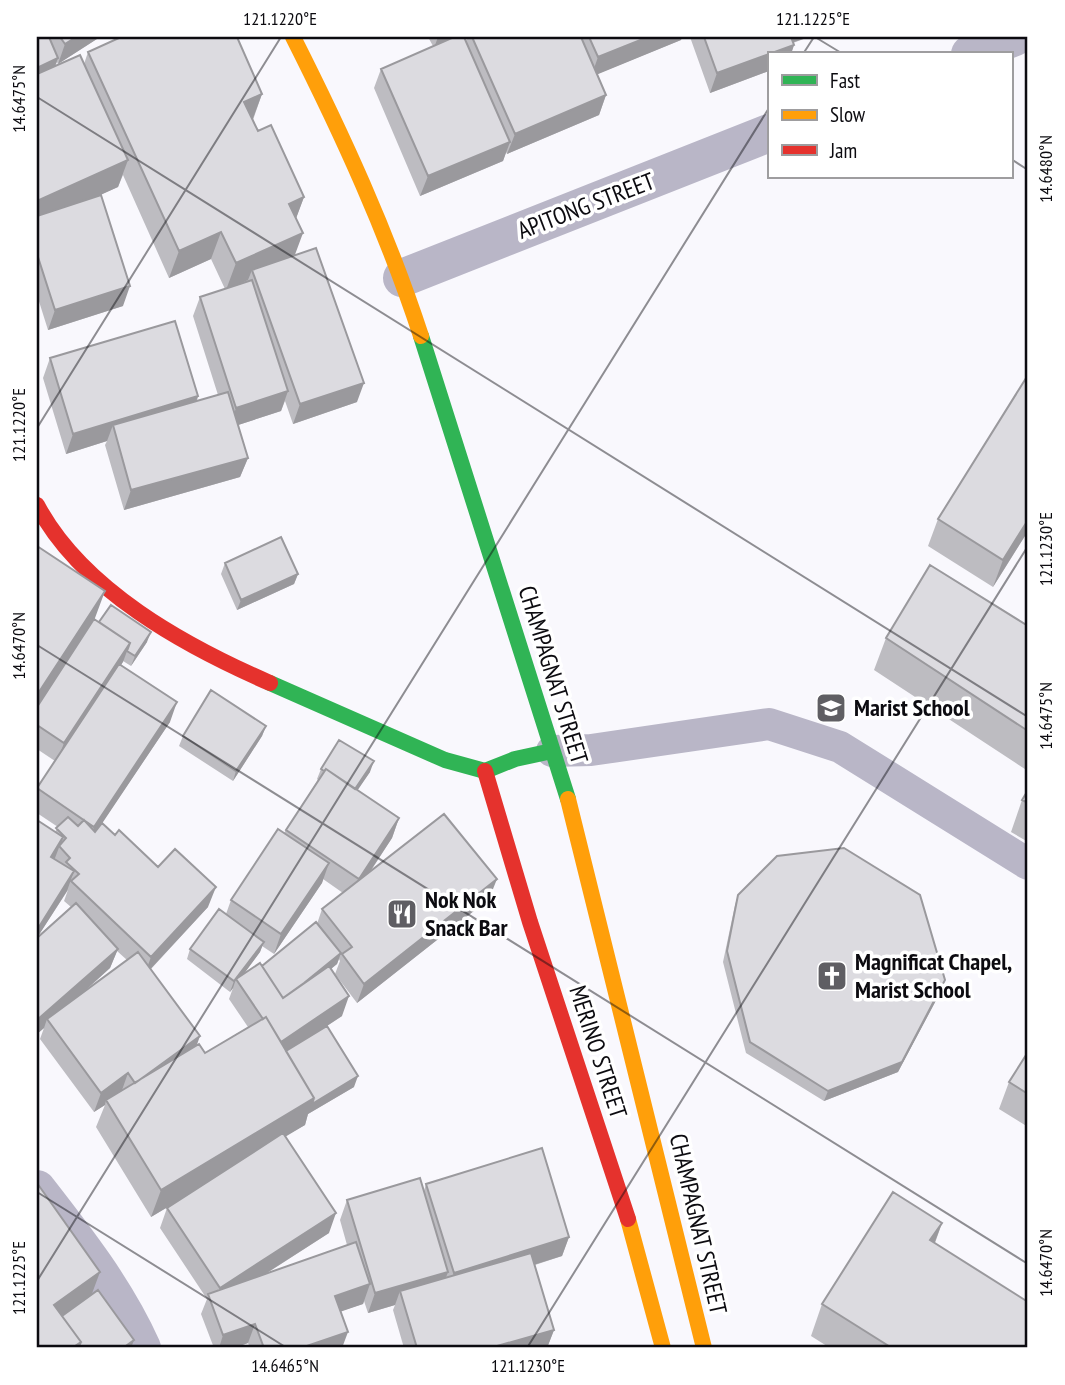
<svg xmlns="http://www.w3.org/2000/svg" width="1065" height="1385" viewBox="0 0 1065 1385" font-family="'PT Sans Narrow',sans-serif">
<rect width="100%" height="100%" fill="#f9f8fd"/>
<g fill="none" stroke-linecap="round" stroke-linejoin="round">
<path stroke="#b9b6c7" stroke-width="32" d="M552,751l39,-1 178,-26 71,23 188,117"/>
<path stroke="#b9b6c7" stroke-width="38" d="M970,54l45,-17
M402,278l367,-145
M37,1189c39,50 79,101 105,159"/>
<path stroke="#30b455" stroke-width="16" d="M421,336l147,463
M270,683l175,77 40,11 30,-12 37,-8"/>
<path stroke="#ff9f0a" stroke-width="16" d="M293,37c49,97 94,195 128,299
M568,799l136,549
M628,1219l35,129"/>
<path stroke="#e5322d" stroke-width="16" d="M37,505c45,85 148,141 233,178
M485,771l45,151 98,297"/>
</g>
<path fill="#bdbcc1" fill-rule="evenodd" d="M37,37h63l-42,27 -1,-2 -2,4 29,-2 4,-12 174,42 -9,26 5,11 46,66 -8,21 -1,37 62,147 -64,22 -8,-23 -4,10 -43,14 10,33 -8,19 -116,33 -19,-65 2,-4 -41,13 -23,-76 7,-20 148,38 -1,5 21,-6 -25,-79 7,-19 25,-8 -14,-30 -42,19 -46,-103 -5,12 -21,9 26,110 -75,24 -11,-35z
M428,37h36l2,4 1,-4h215l-1,3 -84,34 9,21 -7,20 -92,39 -1,-2 -3,9 -83,35 -46,-108 7,-19 52,-23z
M690,37h119l-16,6 1,2 -3,9h-22v17l-59,22z
M938,519l90,12 -35,56 -65,-41z
M37,546l58,72 -48,73 52,-69 48,20 -16,24 -8,-5 -2,4 49,57 -69,102 57,43 50,40 -57,62 46,76 8,8 43,-26 -19,-28 4,-11 -3,4 -43,-33 3,-10 36,-35 5,-14 53,-67 2,-3 32,-50 -1,-1 4,-10 49,3 -13,18 42,28 -7,20 -22,34 119,27 -132,104 -22,-29 5,-13 -1,-2 -2,5 -6,5 11,47 -27,18 39,53 -46,27 -3,11 -20,11 44,97 -65,42 83,-30 -7,-25 7,-20 77,-9 2,-7 143,53 -7,19 -27,9 19,65 -7,18h-143l-11,-38 2,-5 -27,8 -4,-12 -1,3 -22,7 1,37h-92l-2,-5 -14,5h-20l-13,-34 6,-15 -47,-71 7,-20 26,-16 -42,25 -55,-90 9,-22 -11,7 -54,-73 4,-11 -7,6v-214l18,12 3,-5 -21,-14v-25l18,-27 -18,-12zM323,879l20,14 -21,16 -5,15 -55,42 -19,8 17,-22 2,-6 12,8 48,-71zM68,890l-4,11 7,6 -33,29zM117,951l10,9 -43,32 26,-24z
M225,563l73,11 -4,10 -57,26 -16,-36z
M1028,626v145l-154,-101 12,-32z
M266,726l-4,10 -29,45 -54,-35 4,-10z
M1028,790v52l-17,-10 11,-32z
M738,895l207,85 -4,11 -43,81 -74,29 -78,-48 -23,-91 12,-57z
M1028,1052v75l-29,-18 10,-27z
M942,1223l-7,20 93,105h-198l-19,-12 11,-32z"/>
<path fill="#9a999d" d="M76,37h24l-42,27 7,-20z
M438,37h19l-23,11z
M648,37h34l-1,3 -90,37 7,-20z
M788,37h21l-24,8z
M794,45l-3,9h-22v17l-59,22 7,-20z
M58,58l-7,20 -14,6v-16z
M262,94l-10,27 -8,-19z
M606,95l-7,20 -92,39 8,-20z
M510,142l-7,19 -83,35 8,-20z
M128,160l-10,27 -81,37v-23z
M304,197l-10,27 -5,-20z
M221,232l-10,27 -42,19 10,-27z
M303,233l-10,27 -41,10 -4,10 -22,10 10,-27z
M130,286l-7,20 -75,24 7,-20z
M364,383l-7,19 -64,22 7,-20z
M288,391l-7,20 -52,17 7,-20z
M198,396l-7,20 -78,9 -6,16 -41,13 7,-20z
M248,458l-8,19 -116,33 7,-20z
M1028,520v11l-35,56 10,-27z
M298,574l-4,10 -57,26 4,-10z
M105,591l-10,27 -58,89v-12z
M151,632l-4,10 -16,24 4,-10z
M130,643l-7,19 -66,100 7,-19z
M177,702l-7,20 -83,124 7,-19z
M266,726l-4,10 -29,45 3,-10z
M374,761l-4,11 -19,28 4,-10z
M399,818l-7,20 -40,61 7,-20z
M63,837l-8,21 -12,18 8,-19z
M329,863l-7,20 -48,71 7,-20z
M74,871l-7,20 -30,47v-8z
M497,879l-8,20 -132,104 7,-19z
M216,887l-8,20 -64,69 7,-19z
M264,942l-4,10 -22,30 -2,-3 -3,9 -3,4 4,-11z
M118,949l-8,19 -61,55 -2,-4 -3,9 -7,6v-14z
M341,953l-4,11 -57,46 4,-10z
M945,980l-4,11 -43,81 -74,29 4,-10z
M349,996l-7,20 -64,42 1,-15z
M200,1036l-7,20 -57,28z
M128,1073l-7,20 -15,7 -1,5 -11,7 7,-19z
M358,1076l-4,11 -46,27 -3,11 -154,92 10,-27 153,-92z
M336,1213l-7,20 -117,75 8,-20z
M942,1223l-12,32v-15z
M569,1237l-7,19 -115,36 7,-19z
M100,1272l-10,27 -35,25 -1,-19z
M448,1272l-7,19h-41l-5,14 -27,8 7,-20z
M370,1284l-7,20 -35,12 7,-20z
M255,1324l-7,19 -14,5h-15l4,-13z
M554,1330l-7,18h-57z
M348,1332l-6,16h-41z
M134,1340l-3,8h-8z"/>
<path fill="#dcdbe0" stroke="#9a999d" stroke-width="2" d="M37,37h12l9,21 -21,10z
M60,37h16l-11,7z
M121,37h116l25,57 -18,8 14,29 13,-6 33,72 -15,7 14,29 -67,30 -15,-31 -42,19 -91,-199z
M454,37h10l46,105 -82,34 -47,-107z
M472,37h109l25,58 -91,39z
M589,37h59l-50,20z
M704,37h87l3,8 -77,28z
M80,55l48,105 -91,41v-127z
M101,195l29,91 -75,24 -18,-56v-38z
M316,248l48,135 -64,21 -48,-134z
M252,280l36,111 -52,17 -36,-111z
M175,321l23,75 -125,38 -23,-76z
M1028,375v145l-25,40 -65,-41z
M228,392l20,66 -117,32 -18,-65z
M281,537l17,37 -57,26 -16,-37z
M37,546l68,45 -68,104z
M930,565l98,61v105l-142,-93z
M111,605l40,27 -16,24 -8,-5 3,-8 -31,-21z
M94,619l36,24 -66,100 -27,-18v-18z
M119,664l58,38 -83,125 -57,-39z
M211,690l55,36 -30,45 -53,-35z
M339,740l35,21 -19,28 -29,-20 -2,2 -3,-2z
M326,769l73,49 -40,61 -73,-49z
M1028,790v13l-6,-3z
M444,814l53,65 -133,105 -22,-30 10,-7 -30,-38z
M68,817l10,9 6,-6 11,12 7,-9 13,12 4,-5 39,37 17,-18 41,38 -65,70 -80,-76 8,-7 -13,-12 4,-4 -11,-12 7,-8 -10,-10z
M37,820l26,17 -12,20 23,14 -37,59z
M278,829l51,34 -48,71 -50,-34z
M844,848l76,47 25,85 -43,82 -74,29 -78,-49 -23,-91 11,-56 39,-39z
M76,903l42,46 -81,71v-82z
M219,909l45,33 -30,39 -44,-32z
M316,922l25,31 -37,30 -21,15 -21,-32z
M138,952l62,84 -55,40 -10,7 -7,-10 -27,20 -54,-74z
M260,963l23,35 46,-32 20,30 -68,46 -15,-25 -3,2 -27,-40z
M266,1017l48,81 -153,92 -55,-90 93,-56 6,9z
M327,1026l31,50 -46,28 2,-6 -28,-47z
M1028,1052v42l-19,-12z
M283,1133l53,80 -116,75 -53,-80z
M542,1148l27,89 -115,36 -28,-89z
M420,1178l28,94 -73,21 -28,-93z
M37,1183l63,89 -46,33 27,37 -9,6h-35z
M893,1192l49,31 -12,17 98,62v46h-136l-70,-44z
M356,1242l14,42 -35,12 13,36 -47,16h-37l-9,-24 -32,11 -15,-41z
M531,1253l23,77 -64,18h-73l-17,-57z
M98,1290l36,50 -11,8h-45l3,-6 -19,-26z"/>
<path fill="none" stroke="#0c0b10" stroke-width="2" stroke-opacity="0.45" d="M815,37l28,17M803,54l11,-17M37,97l991,620M1011,159l17,11M37,428l244,-391M37,645l991,619M37,1192l250,156M37,1281l732,-1173M527,1348l501,-802"/>
<defs>
<g id="school-square" transform="scale(1.575)"><rect x="-9" y="-9" width="18" height="18" rx="4" fill="#5f5e63" stroke="#fff"/><path d="M0-5L7-2L0 1L-7-2ZM-4 1L0 2.5L4 1V4Q0 6-4 4Z" fill="#fff"/></g>
<g id="restaurant-square" transform="scale(1.575)"><rect x="-9" y="-9" width="18" height="18" rx="4" fill="#5f5e63" stroke="#fff"/><path d="M-5-6h1v4h1v-4h1v4h1v-4h1v5L-1.5 .5V6h-2V.5L-5-1ZM5-6V6H3V1.5H1.5Q1.5-4 5-6Z" fill="#fff"/></g>
<g id="church-square" transform="scale(1.575)"><rect x="-9" y="-9" width="18" height="18" rx="4" fill="#5f5e63" stroke="#fff"/><path d="M-1.2-6h2.4v3.5h3.3v2.4h-3.3V6h-2.4V-.1h-3.3v-2.4h3.3Z" fill="#fff"/></g>
</defs>
<g fill-rule="evenodd">
<use href="#school-square" x="831" y="708"/>
<use href="#restaurant-square" x="402" y="914"/>
<use href="#church-square" x="832" y="976"/>
</g>
<g text-anchor="middle" stroke-width="7" stroke-linejoin="round" paint-order="stroke">
<g font-size="24" fill="#0c0b10" stroke="#fff">
<text transform="translate(586 206) rotate(-21)" y="8">APITONG STREET</text>
<text transform="translate(553 675) rotate(73)" y="8">CHAMPAGNAT STREET</text>
<text transform="translate(598 1052) rotate(72)" y="8">MERINO STREET</text>
<text transform="translate(698 1224) rotate(77)" y="8">CHAMPAGNAT STREET</text>
</g>
<g font-size="24" font-weight="bold" fill="#0c0b10" stroke="#fff" text-anchor="start">
<text x="854" y="716">Marist School</text>
<text x="425" y="908">Nok Nok<tspan x="425" dy="28">Snack Bar</tspan></text>
<text x="855" y="970">Magnificat Chapel,<tspan x="855" dy="28">Marist School</tspan></text>
</g>
</g>
<rect width="1065" height="1385" fill="none" stroke="#ffffff" stroke-width="77"/>
<rect x="768" y="52" width="245" height="126" fill="#ffffff" stroke="#9e9d9f" stroke-width="2"/>
<rect x="782" y="75" width="35" height="10" fill="#30b455" stroke="#9e9d9f" stroke-width="2"/>
<text x="830" y="88" font-size="21" fill="#0c0b10">Fast</text>
<rect x="782" y="110" width="35" height="10" fill="#ff9f0a" stroke="#9e9d9f" stroke-width="2"/>
<text x="830" y="122" font-size="21" fill="#0c0b10">Slow</text>
<rect x="782" y="145" width="35" height="10" fill="#e5322d" stroke="#9e9d9f" stroke-width="2"/>
<text x="830" y="158" font-size="21" fill="#0c0b10">Jam</text>
<rect x="38" y="38" width="988" height="1308" fill="none" stroke="#0c0b10" stroke-width="2.5"/>
<g font-size="18" text-anchor="middle" fill="#0c0b10">
<text x="280" y="25">121.1220°E</text>
<text x="813" y="25">121.1225°E</text>
<text transform="translate(19 99) rotate(-90)" y="6">14.6475°N</text>
<text transform="translate(1046 169) rotate(-90)" y="6">14.6480°N</text>
<text transform="translate(19 425) rotate(-90)" y="6">121.1220°E</text>
<text transform="translate(1046 549) rotate(-90)" y="6">121.1230°E</text>
<text transform="translate(19 646) rotate(-90)" y="6">14.6470°N</text>
<text transform="translate(1046 716) rotate(-90)" y="6">14.6475°N</text>
<text transform="translate(1046 1263) rotate(-90)" y="6">14.6470°N</text>
<text transform="translate(19 1278) rotate(-90)" y="6">121.1225°E</text>
<text x="285" y="1372">14.6465°N</text>
<text x="528" y="1372">121.1230°E</text>
</g>
</svg>
